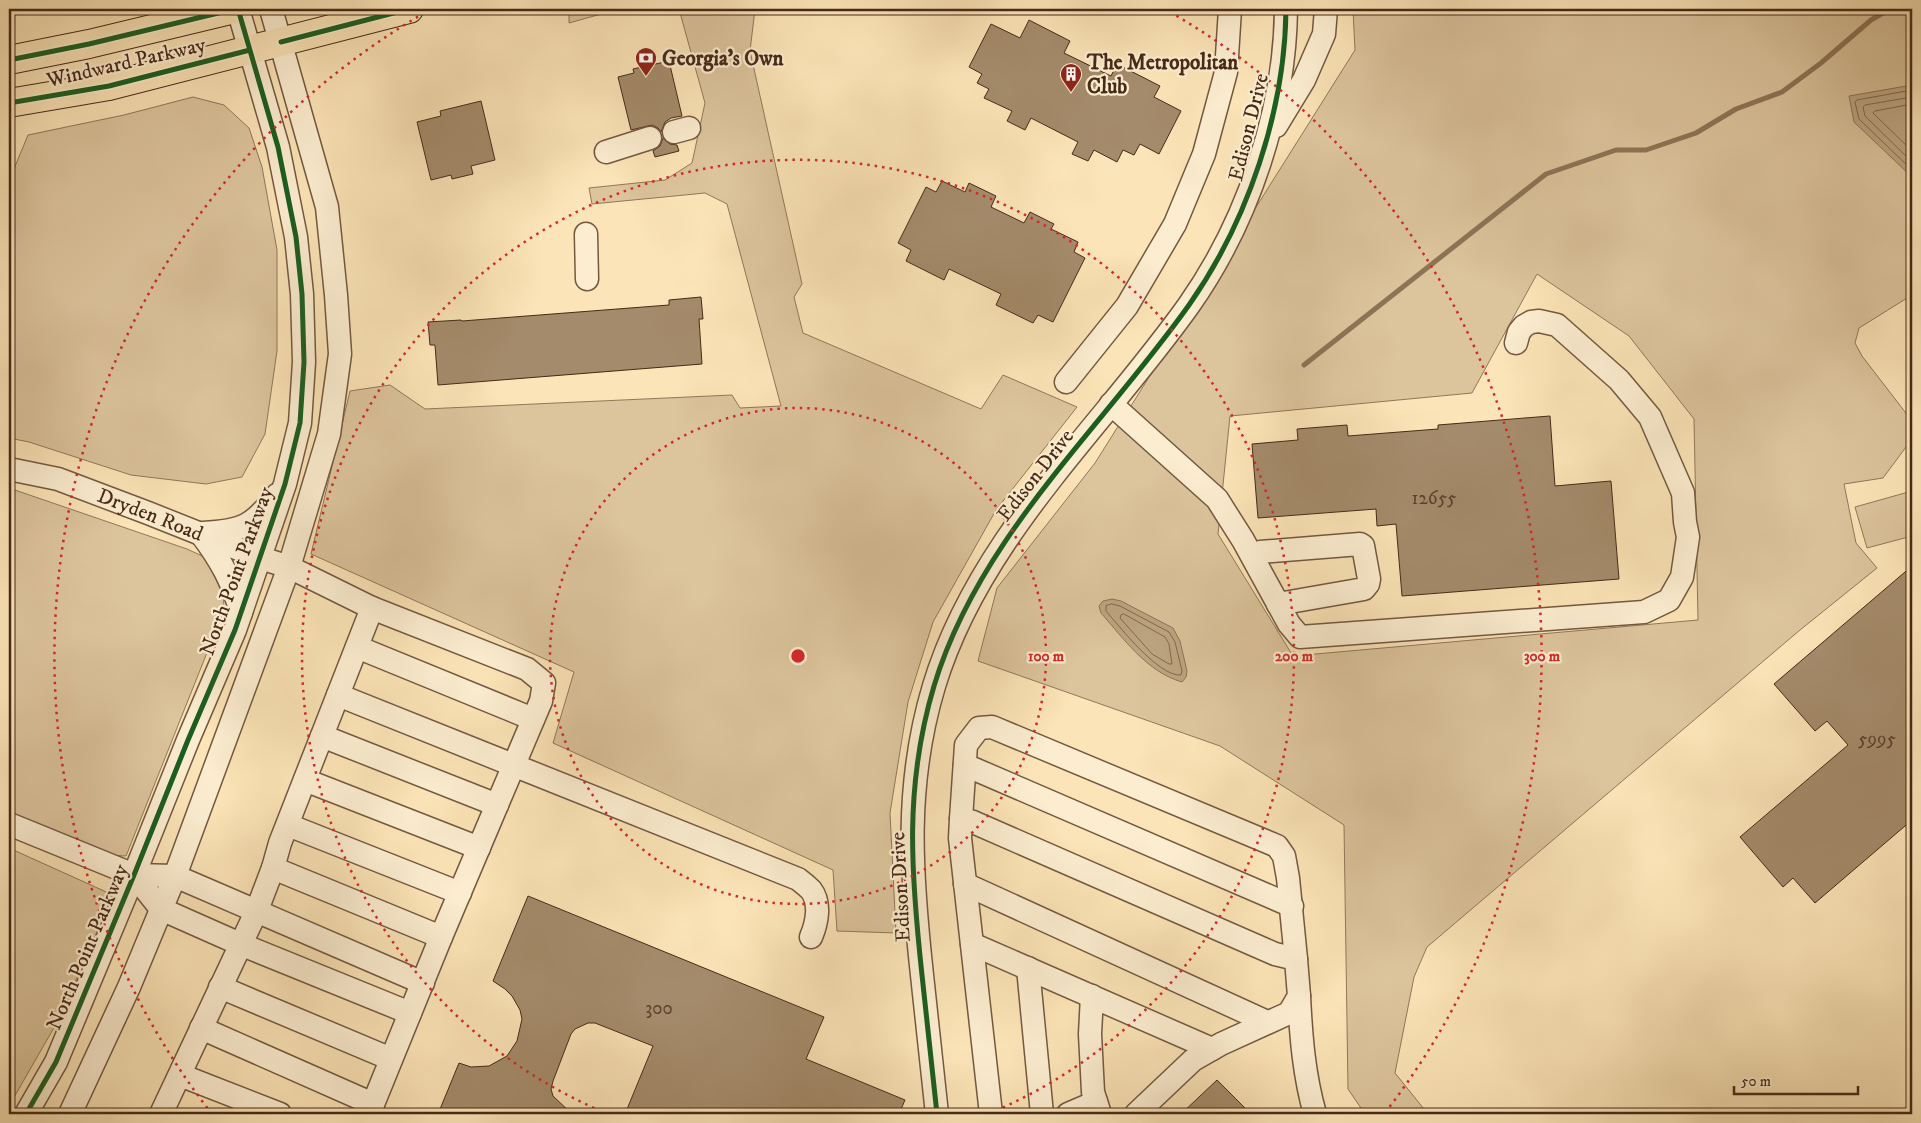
<svg xmlns="http://www.w3.org/2000/svg" width="1921" height="1123" viewBox="0 0 1921 1123" font-family="'IM FELL DW Pica',serif">
<rect width="100%" height="100%" fill="#fbe4b7"/>
<filter id="stains"><feTurbulence type="fractalNoise" baseFrequency=".004" numOctaves="4"/><feColorMatrix values="0 0 0 0 .2 0 0 0 0 .09 0 0 0 0 .02 0 0 0 .5 -.17"/></filter>
<radialGradient id="worn" r=".72"><stop offset=".6" stop-color="#630" stop-opacity="0"/><stop offset="1" stop-color="#630" stop-opacity=".3"/></radialGradient>
<path fill="#dcc49c" stroke="#91775a" fill-rule="evenodd" d="M569,9h50l-50,14z
M679,9h76l-5,42 52,233 -8,13 9,36 178,76 22,-34 74,32 -81,103 -63,112 -25,80 -18,111 6,120 -59,-2 -4,-61 -280,-127 21,-71 -263,-118 39,-163 40,-6 35,24 307,-14 8,13 41,-2 -54,-202 -22,-11 -113,11 -3,-16 76,-8 27,-17 13,-60z
M1353,9h559v286l-53,33 -4,15 7,13 50,65v18l-29,39 -39,6 12,59 21,25 -77,62 -373,317 -13,30 -19,96 33,41h-63l-17,-25 -4,-264 -124,-79 -242,-85 19,-73 98,-125 260,-413zM1537,274l92,62 65,83 4,201 -405,36 -75,-122 12,-118 242,-23z
M193,97l31,8 25,23 13,39 15,83v101l-12,83 -23,43 -36,7 -75,-9 -102,-33 -20,-4v-257l19,-46 96,-20z
M9,488l178,61 24,11 12,26 1,24 -98,246 -22,-1 -95,-37z
M1912,491v45l-45,12 -12,-41z
M9,848l104,47 -54,124 -50,87z"/>
<path fill="#bda581" stroke="#8d7457" d="M1912,85v92l-58,-55 -5,-26z
M1112,599l9,2 52,27 7,13 7,30 -1,6 -4,5c-35,-10 -58,-43 -81,-69l-2,-7 4,-5z"/>
<g fill="none" stroke-linecap="round" stroke-linejoin="round">
<path stroke="#82684c" stroke-width="1" d="M1912,90l-55,10 -2,2 4,17 53,51
M1912,97l-47,8 -2,2 2,9 47,46
M1912,104l-37,7 -2,2 39,38
M1112,604l8,2 49,26 6,10 7,29 -1,4c-22,2 -61,-48 -75,-64v-5z
M1124,614l41,23 4,7 3,20h-3l-17,-10 -32,-36 1,-3z"/>
<path stroke="#8d7457" stroke-width="5" d="M1304,365l242,-191 70,-24h30l50,-17 40,-24 46,-17 39,-29 50,-43 19,-11"/>
</g>
<path fill="#a48b6b" stroke="#462a18" d="M1029,20l41,21 -6,12 47,23 6,-12 43,22 -6,11 27,14 -22,43 -19,-10 -6,11 -11,-5 -6,12 -23,-12 -6,11 -16,-7 6,-12 -47,-24 -6,12 -18,-9 5,-10 -28,-13 5,-9 -12,-6 5,-9 -13,-7 22,-43 29,14z
M669,61l13,55 -11,2 -6,4 -4,10 -3,-4 -6,-3 -21,5 -13,-53 16,-4 -1,-4z
M481,101l14,59 -24,6 2,8 -21,5 -1,-4 -20,5 -14,-58 24,-6 -1,-5z
M663,138l7,6 7,1 2,6 -24,6 -2,-6 7,-5z
M942,181l23,11 4,-9 27,13 -5,11 33,16 6,-11 24,12 -3,5 27,13 -4,10 11,6 -32,64 -15,-7 -5,8 -37,-18 5,-11 -52,-25 -5,11 -38,-19 5,-11 -13,-7 28,-56 10,5z
M701,297l2,22h-4l3,45 -264,21 -3,-40h-5l-2,-23 33,-2 1,1 207,-16v-5z
M1550,416l5,70 56,-5 8,98 -217,17 -6,-72 -19,2 -1,-17 -118,9 -6,-74 46,-4 -1,-11 50,-4 1,11 90,-7v-4z
M1912,566v254l-97,83 -22,-25 -10,9 -43,-50 108,-92 -21,-24 -12,10 -41,-47z
M528,896l296,121 -18,42 99,41 -6,14h-274l28,-68 -58,-23h-7l-13,6 -4,5 -18,47 -2,8 2,7 19,18h-134l21,-51 12,4 18,-1 18,-10 10,-15 5,-22 -2,-9 -8,-14 -7,-7 -12,-8z
M1217,1080l34,34h-70z"/>
<g fill="none" stroke-linecap="round" stroke-linejoin="round">
<g stroke="#735840" stroke-width="25">
<g id="minor">
<path d="M1276,126l28,-46 20,-46 2,-25"/>
<path d="M674,132l15,-4"/>
<path d="M606,152l44,-14"/>
<path d="M586,234l1,45"/>
<path d="M1066,382l61,-76 48,-82 29,-70 22,-82 4,-63"/>
<path d="M1111,404l106,95 26,41 46,84 11,13 344,-25 25,-12 13,-23 6,-40 -3,-15 -2,-29 -33,-76 -31,-37 -62,-55 -18,-4 -8,1 -7,4 -5,6 -3,11"/>
<path id="s1" d="M9,469l49,10 90,34 113,45 28,9 83,41 155,61 17,14 -3,18 -100,236 -72,177"/>
<path d="M203,533c40,-2 50,-7 74,-38"/>
<path d="M201,534c19,25 32,48 40,79"/>
<path d="M1253,557l7,-5 100,-8 3,2 6,33 -1,5 -4,5 -86,15"/>
<path d="M357,647l176,72"/>
<path d="M338,695l460,184c4,3 9,7 13,11 10,13 6,33 0,47"/>
<path d="M322,736l175,69"/>
<path d="M965,765l327,141"/>
<path d="M305,780l174,68"/>
<path d="M961,819l5,-74 13,-17 13,-1 285,119 7,10 4,22 8,81"/>
<path d="M9,824l125,51 41,1 248,107"/>
<path d="M288,825l172,68"/>
<path d="M273,868l168,69"/>
<path d="M134,875l27,34 79,35 170,69"/>
<path d="M965,884l302,138"/>
<path d="M972,944l240,105"/>
<path d="M1028,968l14,146"/>
<path d="M220,987l171,72"/>
<path d="M1092,996l-2,38 3,58 7,22"/>
<path d="M1299,996c2,41 5,79 16,118"/>
<path d="M201,1028l172,76"/>
<path d="M180,1075l100,39"/>
<path d="M26,1114l30,-52 78,-187 54,-135 47,-110 50,-146 15,-61 4,-61 -2,-68 -6,-57 -18,-90 -40,-138"/>
<path d="M70,1114l59,-127 46,-111 114,-309 40,-133 11,-80 -4,-59 -9,-88 -56,-198"/>
<path d="M161,1114l96,-204 16,-42 7,-25 92,-235"/>
<path d="M937,1114c-5,-46 -10,-92 -15,-139 -11,-101 -18,-189 12,-289 45,-149 167,-257 255,-381 59,-84 96,-194 97,-296"/>
<path d="M991,1114l-31,-276 1,-19 12,3 302,132 21,5 3,37 -10,17 -68,31 -28,16 -57,54"/>
<path d="M1068,1114l28,-12"/>
</g>
</g>
<g stroke="#462a18" stroke-width="30">
<path id="major" d="M9,60l80,-16 146,-35
M9,103l100,-17 300,-77"/>
</g>
<use href="#minor" stroke="#fcedd0" stroke-width="22"/>
<use href="#major" stroke="#fbe4b7" stroke-width="28"/>
<g stroke="#fcedd0" stroke-width="8">
<path id="cycleway" d="M281,42l128,-33
M9,60l80,-16 146,-35
M9,103l100,-17 141,-36
M26,1114l30,-52 78,-187 54,-135 47,-110 50,-146 15,-61 4,-61 -2,-68 -6,-57 -18,-90 -40,-138
M937,1114c-5,-46 -10,-92 -15,-139 -11,-101 -18,-189 12,-289 45,-149 167,-257 255,-381 59,-84 96,-194 97,-296"/>
</g>
<use href="#cycleway" stroke="#1b5e20" stroke-width="5"/>
</g>
<g fill="none" stroke="#d62828" stroke-width="2.5" stroke-dasharray="2.5 5">
<circle cx="798" cy="656" r="248"/>
<path d="M608 1114A496 496 0 1 1 988 1114"/>
<path d="M212 1114A744 744 0 0 1 426 12M1170 12A744 744 0 0 1 1384 1114"/>
</g>
<defs>
<g id="bank-pin" transform="scale(1.125)"><path d="M0 17L-7.5 6A9.5 9.5 0 1 1 7.5 6Z" fill="#8f2418" stroke="#fcedd0"/><path d="M-6-4H6V4H-6ZM0-2.3a2.3 2.3 0 1 0 0 4.6a2.3 2.3 0 1 0 0-4.6Z" fill="#fff"/></g>
<g id="building-pin" transform="scale(1.125)"><path d="M0 17L-7.5 6A9.5 9.5 0 1 1 7.5 6Z" fill="#8f2418" stroke="#fcedd0"/><path d="M-4-6H4V6H1V3H-1V6H-4ZM-2.5-4.3h1.7v1.8h-1.7ZM.8-4.3h1.7v1.8H.8ZM-2.5-1h1.7V.8h-1.7ZM.8-1h1.7V.8H.8Z" fill="#fff"/></g>
</defs>
<g fill-rule="evenodd">
<use href="#bank-pin" x="646" y="58"/>
<use href="#building-pin" x="1071" y="74"/>
</g>
<g text-anchor="middle" stroke-width="4.5" stroke-linejoin="round" paint-order="stroke">
<g font-size="19" fill="#5e422d">
<text x="1434" y="504">12655</text>
<text x="1877" y="745">5995</text>
<text x="659" y="1014">300</text>
</g>
<g font-size="21" font-weight="bold" fill="#462a18" stroke="#fcedd0" text-anchor="start">
<text x="662" y="65">Georgia's Own</text>
<text x="1087" y="69">The Metropolitan<tspan x="1087" dy="24">Club</tspan></text>
</g>
<g font-size="21" fill="#462a18" stroke="#fcedd0">
<text transform="translate(126 62) rotate(-13)" y="7">Windward Parkway</text>
<text transform="translate(1248 127) rotate(-76)" y="7">Edison Drive</text>
<text transform="translate(1035 475) rotate(-52)" y="7">Edison Drive</text>
<text dy="7" stroke="none"><textPath href="#s1" startOffset="149">Dryden Road</textPath></text>
<text transform="translate(236 571) rotate(-70)" y="7">North Point Parkway</text>
<text transform="translate(900 887) rotate(-93)" y="7">Edison Drive</text>
<text transform="translate(87 947) rotate(-67)" y="7">North Point Parkway</text>
</g>
</g>
<circle cx="798" cy="656" r="8" fill="#d62828" stroke="#fcedd0" stroke-width="2.5"/>
<g font-size="15" text-anchor="middle" font-weight="bold" fill="#d62828" stroke="#fcedd0" stroke-width="4.5" stroke-linejoin="round" paint-order="stroke">
<text x="1046" y="661">100 m</text>
<text x="1294" y="661">200 m</text>
<text x="1542" y="661">300 m</text>
</g>
<rect width="1921" height="1123" fill="none" stroke="#fbe4b7" stroke-width="30"/>
<rect x="10" y="10" width="1901" height="1103" fill="none" stroke="#462a18" stroke-width="2.5"/>
<rect x="15" y="15" width="1891" height="1093" fill="none" stroke="#462a18"/>
<path d="M1734 1086v8h124v-8" fill="none" stroke="#462a18" stroke-width="2.5"/>
<text x="1741" y="1086" font-size="15" fill="#462a18" stroke="#fcedd0" stroke-width="4" paint-order="stroke">50 m</text>
<rect width="100%" height="100%" filter="url(#stains)"/>
<rect width="100%" height="100%" fill="url(#worn)"/>
</svg>
